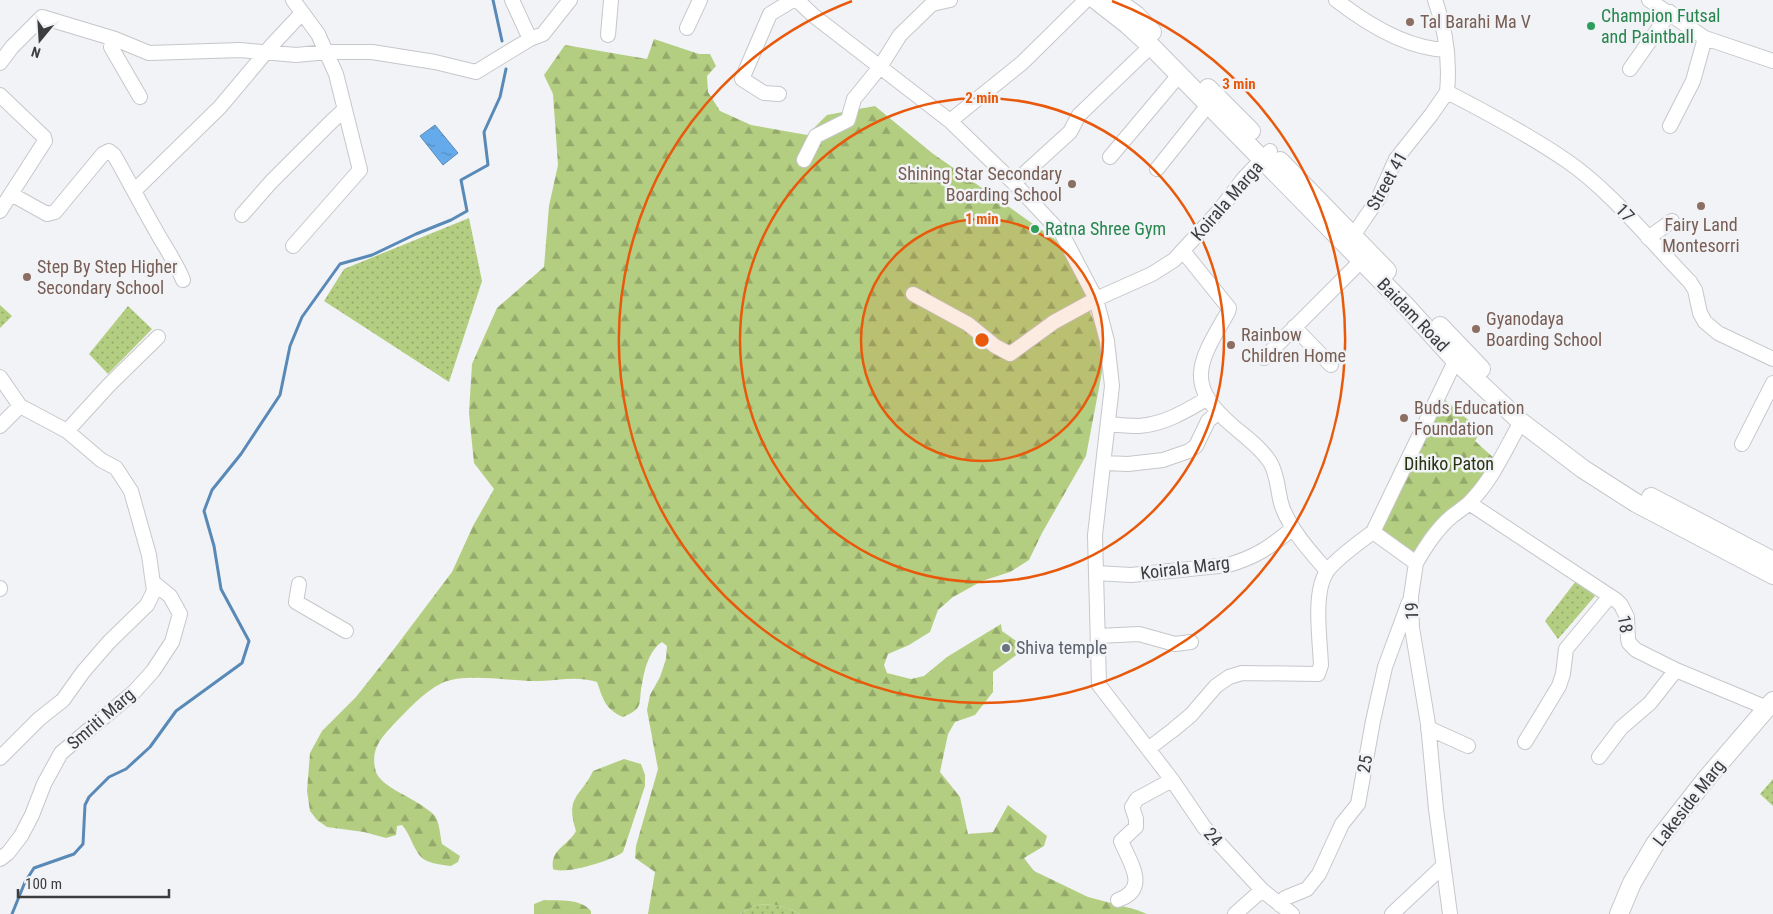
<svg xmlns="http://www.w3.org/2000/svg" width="1773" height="914" viewBox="0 0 1773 914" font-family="'Roboto Condensed',sans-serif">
<defs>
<pattern id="green-dots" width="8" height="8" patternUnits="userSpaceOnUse" patternTransform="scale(1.25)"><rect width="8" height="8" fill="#b3ce80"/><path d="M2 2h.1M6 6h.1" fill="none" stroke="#93a86a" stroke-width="1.8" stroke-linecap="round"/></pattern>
<pattern id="forest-firs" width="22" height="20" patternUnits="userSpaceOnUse" patternTransform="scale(1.25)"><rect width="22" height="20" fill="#b3ce80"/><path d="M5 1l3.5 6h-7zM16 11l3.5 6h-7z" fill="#93a86a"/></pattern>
<pattern id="water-ripples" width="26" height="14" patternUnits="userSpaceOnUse" patternTransform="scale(1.25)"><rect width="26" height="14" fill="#65aaeb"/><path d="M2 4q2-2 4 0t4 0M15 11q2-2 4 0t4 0" fill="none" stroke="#548cc0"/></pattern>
</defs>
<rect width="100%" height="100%" fill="#f1f3f6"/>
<path fill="url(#green-dots)" d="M469,218l13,63 -33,101 -125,-81 20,-32z
M0,305l12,11 -12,12z
M128,306l24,23 -44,45 -19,-20z
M1576,581l19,15 -37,43 -13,-18z
M1773,779v27l-13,-12z
M772,904l18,5 10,5h-60l16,-9z"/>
<path fill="url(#forest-firs)" d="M654,39l45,15h11l6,12 -9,10 1,16 12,19 31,14 56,10 20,-20 48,-9 57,47 124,87 29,45 4,25 17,41 -20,105 -44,77 -13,27 -19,12 -28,9 -29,16 -15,13 -8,22 -21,13 -21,9 -4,11 3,8 24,6 13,-3 23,-19 54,-33 1,7 24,17 -33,24v20l-18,23 -20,7 -7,12 -8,38 20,25 8,37 25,-2 15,-27 39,31 -3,10 -20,12 10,13 54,26 49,13 10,4h-347l-10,-5 -18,-5 -16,1 -16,9h-92l7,-42 -20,-14 1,-12 22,-77 -11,-59 3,-15 10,-18 6,-18 1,-13 -5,-4c-13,8 -18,29 -20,43 -2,6 -1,14 -3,20 -3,7 -10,9 -16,12 -18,-8 -20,-18 -26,-35 -19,-6 -37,-2 -57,-1 -28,1 -73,-9 -98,2 -20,10 -34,27 -49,42 -14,15 -23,26 -17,47 5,15 40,27 52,38 3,2 7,5 8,8 4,7 4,18 6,26l18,12 -2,6 -7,4c-8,-1 -17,-2 -24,-5 -13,-6 -15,-25 -25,-36l-5,1 -1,9 -10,3 -22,-6 -37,-5 -10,-7 -7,-9 -3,-20 3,-38 12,-22 34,-34 38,-48 58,-77 21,-46 21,-37 -20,-26 -5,-50 3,-49 25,-56 47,-41 5,-61 9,-41 -5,-71 -9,-19 21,-30 82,14z
M1443,398l38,33 -6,10 21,19 -17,24 -65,72 -37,-27z
M624,759l17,5 4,11v11l-22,66c-11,9 -59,23 -70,17 -3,-20 15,-23 23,-38 -11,-35 4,-33 17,-60z
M544,900c16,1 36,-2 47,11v3h-57v-10z"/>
<path fill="url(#water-ripples)" stroke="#5989b7" d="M435,125l23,28 -15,12 -23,-29z"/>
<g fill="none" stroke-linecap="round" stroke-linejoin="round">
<path stroke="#5989b7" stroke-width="3" d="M493,0l9,41
M12,914l13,-32 9,-14 40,-14 9,-10 2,-39 4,-8 20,-20 17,-8 24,-22 26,-36 66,-48 7,-22 -28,-52 -7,-43 -10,-35 8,-21 29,-36 39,-59 10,-49 12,-29 38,-53 32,-9 44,-21 35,-14 16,-9 -6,-31 27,-15 -4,-33 16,-35 6,-28"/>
<g stroke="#c5c7ca" stroke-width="16">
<path id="minor" d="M293,0l25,34 18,40 24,96 -67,76
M512,0l18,39
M797,0l17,16 136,105 64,62 48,51 34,65 11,42 5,45 -17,149 4,150 73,95 32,47 58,63 30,24
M1336,0c31,24 71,49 111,50
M1435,0c11,30 15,61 12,92
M1649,0l56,38 68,23
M687,28l13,-28
M608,35l3,-35
M115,39l-4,8 29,50
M0,63l12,-16 30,-30 73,22 34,14 91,-3 56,5 31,-3h45l63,10 41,10 54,-33 13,-5 27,-34
M1630,69l40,-57
M1447,92c41,21 82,43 120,69 44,30 85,82 123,121l5,8 5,23 5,9 13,11 55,26
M779,94l-15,-1 -22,-14 28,-65 23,-14
M0,95l44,42 1,4 -45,70
M950,121l72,-58 64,-63
M1670,126l23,-45 12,-43
M1110,157l69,-82
M804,160l12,-24 32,-16 6,-21 26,-32 20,-32 32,-31 18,-4
M1157,169l51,-64
M1014,183l56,-51 9,-17 72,-69
M135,190l85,-83 52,-62 30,-32
M11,194l36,20 8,-2 48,-58 6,-3 5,4c14,24 27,50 41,74 9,17 21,33 28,51
M242,215l29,-33 61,-61 12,-11
M1648,238l24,-17
M1348,243l30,-44 18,-40 35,-44 16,-23
M1183,251l46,57 -1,4c-29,50 -45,72 6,115 13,11 27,21 36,35 9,15 7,32 13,47 10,24 27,42 44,62
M913,294l55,30 27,22 15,8 44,-32 42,-23 56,-25 22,-14 44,-48 26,-34 26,-27
M1294,327l37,38
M1264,358l97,-97
M0,377l20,29
M1108,424c10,1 21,2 31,2 26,-2 47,-15 69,-28
M0,426l20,-20
M67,431l42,-46 49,-48
M1742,444l31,-61
M1104,463l24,1 35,-4 26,-9 7,-5 12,-25 9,-8
M1469,503l147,97 5,5 6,12 1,22 1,4 7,7 40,20 91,38
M1416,563c10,-17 20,-33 35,-46 6,-5 13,-9 18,-14 23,-22 36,-54 52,-81
M1096,573l35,2 97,-10c28,-8 42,-18 64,-36
M299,584l-3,18 50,29
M0,589v-1
M1098,636l41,-2 36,10 16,-2
M1428,728l40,18
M1525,742l34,-56 4,-12 3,-25 44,-53
M1148,749l25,-19 18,-15 25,-29 13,-9 13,-4 76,1 3,-9c-1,-25 -8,-71 5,-92 6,-11 36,-33 47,-41
M1599,757l22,-29 29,-25 26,-33
M0,758l39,-39 24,-19 20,-28 26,-30 38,-37 7,-14 -5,-36 -18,-64 -15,-23 -15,-8 -34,-29 -47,-25
M0,859l8,-6 13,-17 11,-21 12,-31 17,-31 73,-61 19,-21 19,-29 8,-28 -10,-18 -16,-13
M1118,900c32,-11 12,-37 3,-59l15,-14v-8l-4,-12 5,-8 35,-19
M1280,905l5,-7 22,-9 12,-15 23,-50 16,-20 15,-83 12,-54 24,-65
M1235,914l27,-24
M1392,914l51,-48
M1450,914l-14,-105 -8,-85 -16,-96 -1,-32 5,-33 -43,-31 86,-179"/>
</g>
<g stroke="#c5c7ca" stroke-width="20">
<path id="major" d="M1096,0l32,25 23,21 255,260 49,54 66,62 62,47 53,34 137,72
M1115,0l21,15 16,17
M1208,88l43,43
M1280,161l107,110
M1440,326l41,43
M1651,497l122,64
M1619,914l13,-31 23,-39 51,-65 67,-78"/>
</g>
<use href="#minor" stroke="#fff" stroke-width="14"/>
<use href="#major" stroke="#fff" stroke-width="18"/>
</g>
<circle cx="982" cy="340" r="121" fill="#e8590c" fill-opacity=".12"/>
<g fill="none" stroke="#e8590c" stroke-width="2.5">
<circle cx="982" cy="340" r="121"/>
<circle cx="982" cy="340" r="242"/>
<path d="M1112 1A363 363 0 1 1 852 1"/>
</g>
<g fill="#8d6e63" stroke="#f1f3f6" stroke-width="2">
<circle cx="1410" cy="22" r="5"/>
<circle cx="1072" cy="184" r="5"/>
<circle cx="1701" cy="206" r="5"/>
<circle cx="27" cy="277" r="5"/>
<circle cx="1476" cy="329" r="5"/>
<circle cx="1231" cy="345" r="5"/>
<circle cx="1404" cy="418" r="5"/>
</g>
<g fill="#2e9e5b" stroke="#f1f3f6" stroke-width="2">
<circle cx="1591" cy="26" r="5"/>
<circle cx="1035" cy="229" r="5"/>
</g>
<circle fill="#6b7280" stroke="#f1f3f6" stroke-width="2" cx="1006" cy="648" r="5"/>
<g text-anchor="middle" stroke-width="5" stroke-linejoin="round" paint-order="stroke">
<g font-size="18" fill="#27864d" stroke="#f1f3f6" text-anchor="start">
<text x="1601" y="22">Champion Futsal<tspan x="1601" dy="21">and Paintball</tspan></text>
<text x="1045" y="235">Ratna Shree Gym</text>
</g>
<g font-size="18" fill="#785e54" stroke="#f1f3f6" text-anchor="start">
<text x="1420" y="28">Tal Barahi Ma V</text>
<text x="1062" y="180" text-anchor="end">Shining Star Secondary<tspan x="1062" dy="21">Boarding School</tspan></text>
<text x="1701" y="231" text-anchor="middle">Fairy Land<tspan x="1701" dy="21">Montesorri</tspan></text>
<text x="37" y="273">Step By Step Higher<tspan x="37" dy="21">Secondary School</tspan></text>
<text x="1486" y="325">Gyanodaya<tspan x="1486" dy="21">Boarding School</tspan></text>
<text x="1241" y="341">Rainbow<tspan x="1241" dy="21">Children Home</tspan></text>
<text x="1414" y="414">Buds Education<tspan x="1414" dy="21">Foundation</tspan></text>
</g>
<g font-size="18" fill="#3c3d3e" stroke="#f1f3f6">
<text transform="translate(1387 181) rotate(-61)" y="6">Street 41</text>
<text transform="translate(1227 201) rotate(-49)" y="6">Koirala Marga</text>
<text transform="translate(1625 213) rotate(47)" y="6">17</text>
<text transform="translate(1413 315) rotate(46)" y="6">Baidam Road</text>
<text transform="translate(1185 568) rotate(-7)" y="6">Koirala Marg</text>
<text transform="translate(1412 611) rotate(-91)" y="6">19</text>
<text transform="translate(1625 624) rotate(79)" y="6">18</text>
<text transform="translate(101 719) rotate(-41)" y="6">Smriti Marg</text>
<text transform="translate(1365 764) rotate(-81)" y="6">25</text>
<text transform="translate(1689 803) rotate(-52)" y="6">Lakeside Marg</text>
<text transform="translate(1213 837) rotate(49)" y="6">24</text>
</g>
<g font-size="18" fill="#28340f" stroke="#f1f3f6">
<text x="1449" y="470">Dihiko Paton</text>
</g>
<g font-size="18" fill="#5b616d" stroke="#f1f3f6" text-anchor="start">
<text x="1016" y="654">Shiva temple</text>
</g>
</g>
<circle cx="982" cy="340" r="8" fill="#e8590c" stroke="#f1f3f6" stroke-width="2.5"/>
<g font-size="15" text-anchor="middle" font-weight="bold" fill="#e8590c" stroke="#f1f3f6" stroke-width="5" stroke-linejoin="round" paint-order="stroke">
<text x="1239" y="89">3 min</text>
<text x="982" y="103">2 min</text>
<text x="982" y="224">1 min</text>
</g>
<g transform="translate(40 40) rotate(198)" stroke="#f1f3f6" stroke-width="4" paint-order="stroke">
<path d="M0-4L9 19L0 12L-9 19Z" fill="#3c3d3e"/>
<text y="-8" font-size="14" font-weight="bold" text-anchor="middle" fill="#3c3d3e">N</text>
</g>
<path d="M18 889v8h151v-8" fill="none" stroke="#3c3d3e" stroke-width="2.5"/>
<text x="25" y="889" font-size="15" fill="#3c3d3e" stroke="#f1f3f6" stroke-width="4" paint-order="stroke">100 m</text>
</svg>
